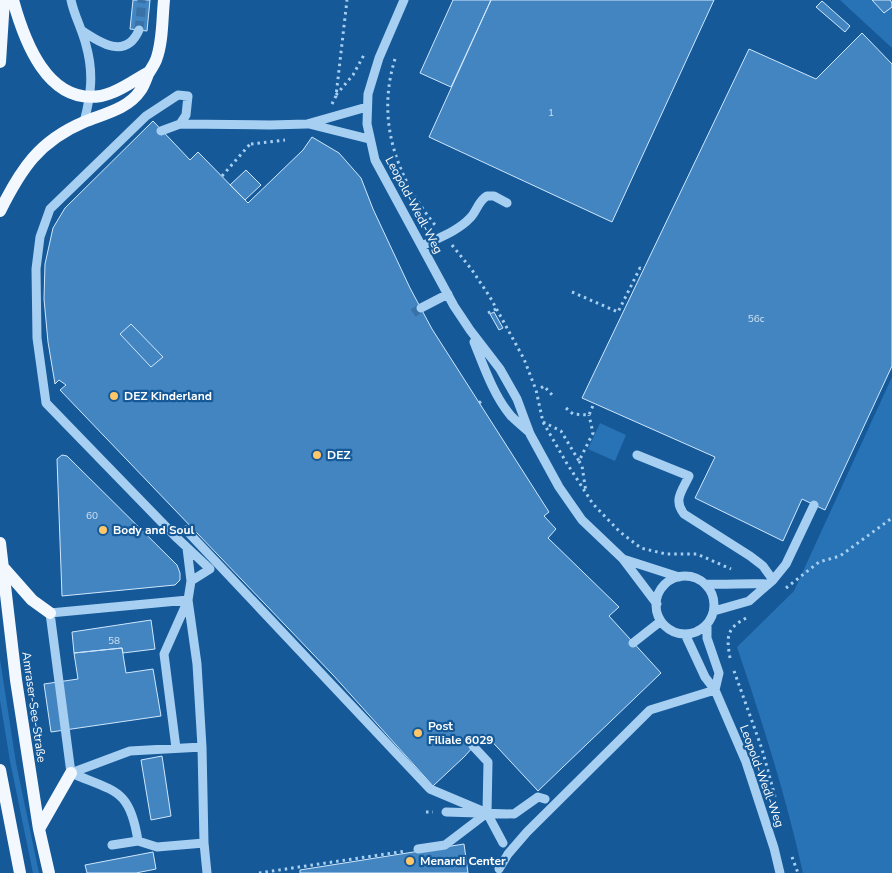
<svg xmlns="http://www.w3.org/2000/svg" width="892" height="873" viewBox="0 0 892 873" font-family="'Nunito Sans',sans-serif">
<rect width="100%" height="100%" fill="#155998"/>
<path fill="#2873b6" d="M840,0h52v48z
M892,377v496h-89c-17,-77 -41,-152 -66,-226l57,-56z
M600,423l26,12 -11,26 -27,-12z
M0,659l16,104 23,110h-6l-23,-112 -10,-61z"/>
<path fill="#4285c1" stroke="#cfe7fd" d="M133,0h17l-3,31 -17,-2z
M453,0h38l-40,87 -31,-14z
M491,0h223l-102,222 -183,-85z
M872,0h18l2,3v4l-8,6z
M822,1l28,25 -5,6 -29,-25z
M862,33l30,31v302l-67,144 -23,-11 -19,42 -88,-43 20,-41 -133,-59 167,-349 67,30z
M153,121l37,39 8,-8 50,51 55,-53 9,-13 27,16 22,25 12,31 37,79 22,41 117,183 -5,4 12,13 -8,9 71,69 -10,9 52,57 -123,118 -53,-57 -21,23 -31,29 -100,-111 -273,-285 6,-5 -7,-5 -4,4 -7,-42 -4,-43 1,-35 8,-36 12,-20z
M246,170l15,15 -16,15 -15,-15z
M494,312l9,16 -4,2 -9,-16z
M131,324l32,33 -12,10 -31,-33z
M62,455l5,1 110,109 3,8v7l-5,5 -113,11 -5,-137z
M151,620l4,29 -32,4 -1,-5 -48,5 -2,-21z
M122,648l4,25 27,-4 8,47 -110,16 -7,-48 34,-5 -4,-26z
M162,756l9,60 -20,4 -10,-60z
M464,844l4,29h-168v-3z
M153,852l3,17 -20,4h-49l-2,-8z"/>
<g fill="none" stroke-linecap="round" stroke-linejoin="round">
<path stroke="#3872a7" stroke-width="9" stroke-dasharray="9 4.5" stroke-linecap="butt" d="M139,30l3,-30
M413,313l8,-5"/>
<path stroke="#a7cff2" stroke-width="3" stroke-dasharray="2.5 4" stroke-linecap="butt" d="M395,59c-19,61 1,118 40,166
M336,95l17,-20 12,-22
M332,104l4,-8 11,-96
M251,144l34,-4
M222,176l29,-33
M452,245l20,25 18,27 34,62 12,31 7,32 23,40 27,42 27,28 21,16 25,6h31l34,15
M572,292l46,20 22,-44 3,2
M488,313l8,-4
M541,388l3,-2 9,10
M479,403l5,-4
M566,408l7,6 16,1 5,-12
M543,422l18,9 18,30 14,-28 -4,-18
M579,461l3,5 4,26
M786,588l33,-26 21,-6 52,-38
M730,658c-4,-23 -3,-30 18,-41
M734,671l28,78 18,66
M426,812h7
M792,857l6,16
M259,873l147,-22"/>
<path stroke="#a7cff2" stroke-width="9" d="M71,0c3,15 11,29 15,45 8,28 5,50 -2,77
M404,0l-25,58 -11,36 -1,30 8,36 79,146 16,24 30,39 17,30 13,35 29,53 23,33 41,39 34,45
M81,30c19,13 45,30 58,0
M180,124l6,-9 2,-19 -10,-1 -32,21 -96,93 -10,28 -4,32 1,69 9,65 131,135 33,31 -19,12
M309,124l60,15
M161,131l19,-7 90,1 37,-1 60,-17
M422,246c16,-8 36,-15 48,-28 7,-7 8,-17 17,-22h7l13,7
M421,308l27,-14
M474,342c10,25 20,54 37,74 6,6 12,11 18,16
M637,455l52,21c-7,15 -16,24 -5,38l66,42 13,10 10,14
M186,530l244,259 57,24 -42,32 -27,4
M187,548l4,33 -3,19 9,64 5,83 2,96 3,30
M623,559l56,18
M656 605a29 29 0 1 1 58 0a29 29 0 1 1-58 0Z
M705,584c21,1 41,-1 63,0
M714,611l35,-10 24,-21 13,-16 28,-59
M707,624v14l12,35 -4,17
M685,634l20,43 10,13 31,72 28,86 6,25
M633,643l28,-22
M473,746l15,16 -1,51 16,30
M176,748l-12,-94 24,-54
M71,773l-21,-160 138,-13
M71,773c45,19 59,16 67,68l19,6 47,-4
M71,773l59,-22 72,-4
M446,812l68,2 24,-17 7,2
M112,845l26,-4
M499,869l9,-15 19,-22 123,-122 65,-20"/>
<path stroke="#f3f8ff" stroke-width="12" d="M13,0c11,40 34,105 88,96 17,-3 33,-16 48,-24
M0,62l4,-62
M0,211c21,-42 39,-70 84,-89 19,-8 44,-13 56,-31 4,-5 6,-12 8,-17 3,-5 6,-9 8,-14 7,-18 6,-41 8,-60
M0,543l16,137 23,149 10,44
M2,566l30,34 18,13
M0,770l20,103
M39,829l32,-56"/>
</g>
<g fill="#ffc769" stroke="#155998" stroke-width="2">
<circle cx="114" cy="396" r="5"/>
<circle cx="317" cy="455" r="5"/>
<circle cx="103" cy="530" r="5"/>
<circle cx="418" cy="733" r="5"/>
<circle cx="410" cy="861" r="5"/>
</g>
<g text-anchor="middle" stroke-width="4.5" stroke-linejoin="round" paint-order="stroke">
<g font-size="10" fill="#d0e0f0">
<text x="551" y="116">1</text>
<text x="756" y="322">56c</text>
<text x="92" y="519">60</text>
<text x="114" y="644">58</text>
</g>
<g font-size="12" fill="#fff" stroke="#155998">
<text transform="translate(414 205) rotate(62)" y="4">Leopold-Wedl-Weg</text>
<text transform="translate(34 707) rotate(82)" y="4">Amraser-See-Straße</text>
<text transform="translate(762 776) rotate(70)" y="4">Leopold-Wedl-Weg</text>
</g>
<g font-size="12" font-weight="bold" fill="#fff" stroke="#155998" text-anchor="start">
<text x="124" y="400">DEZ Kinderland</text>
<text x="327" y="459">DEZ</text>
<text x="113" y="534">Body and Soul</text>
<text x="428" y="730">Post<tspan x="428" dy="14">Filiale 6029</tspan></text>
<text x="420" y="865">Menardi Center</text>
</g>
</g>
</svg>
